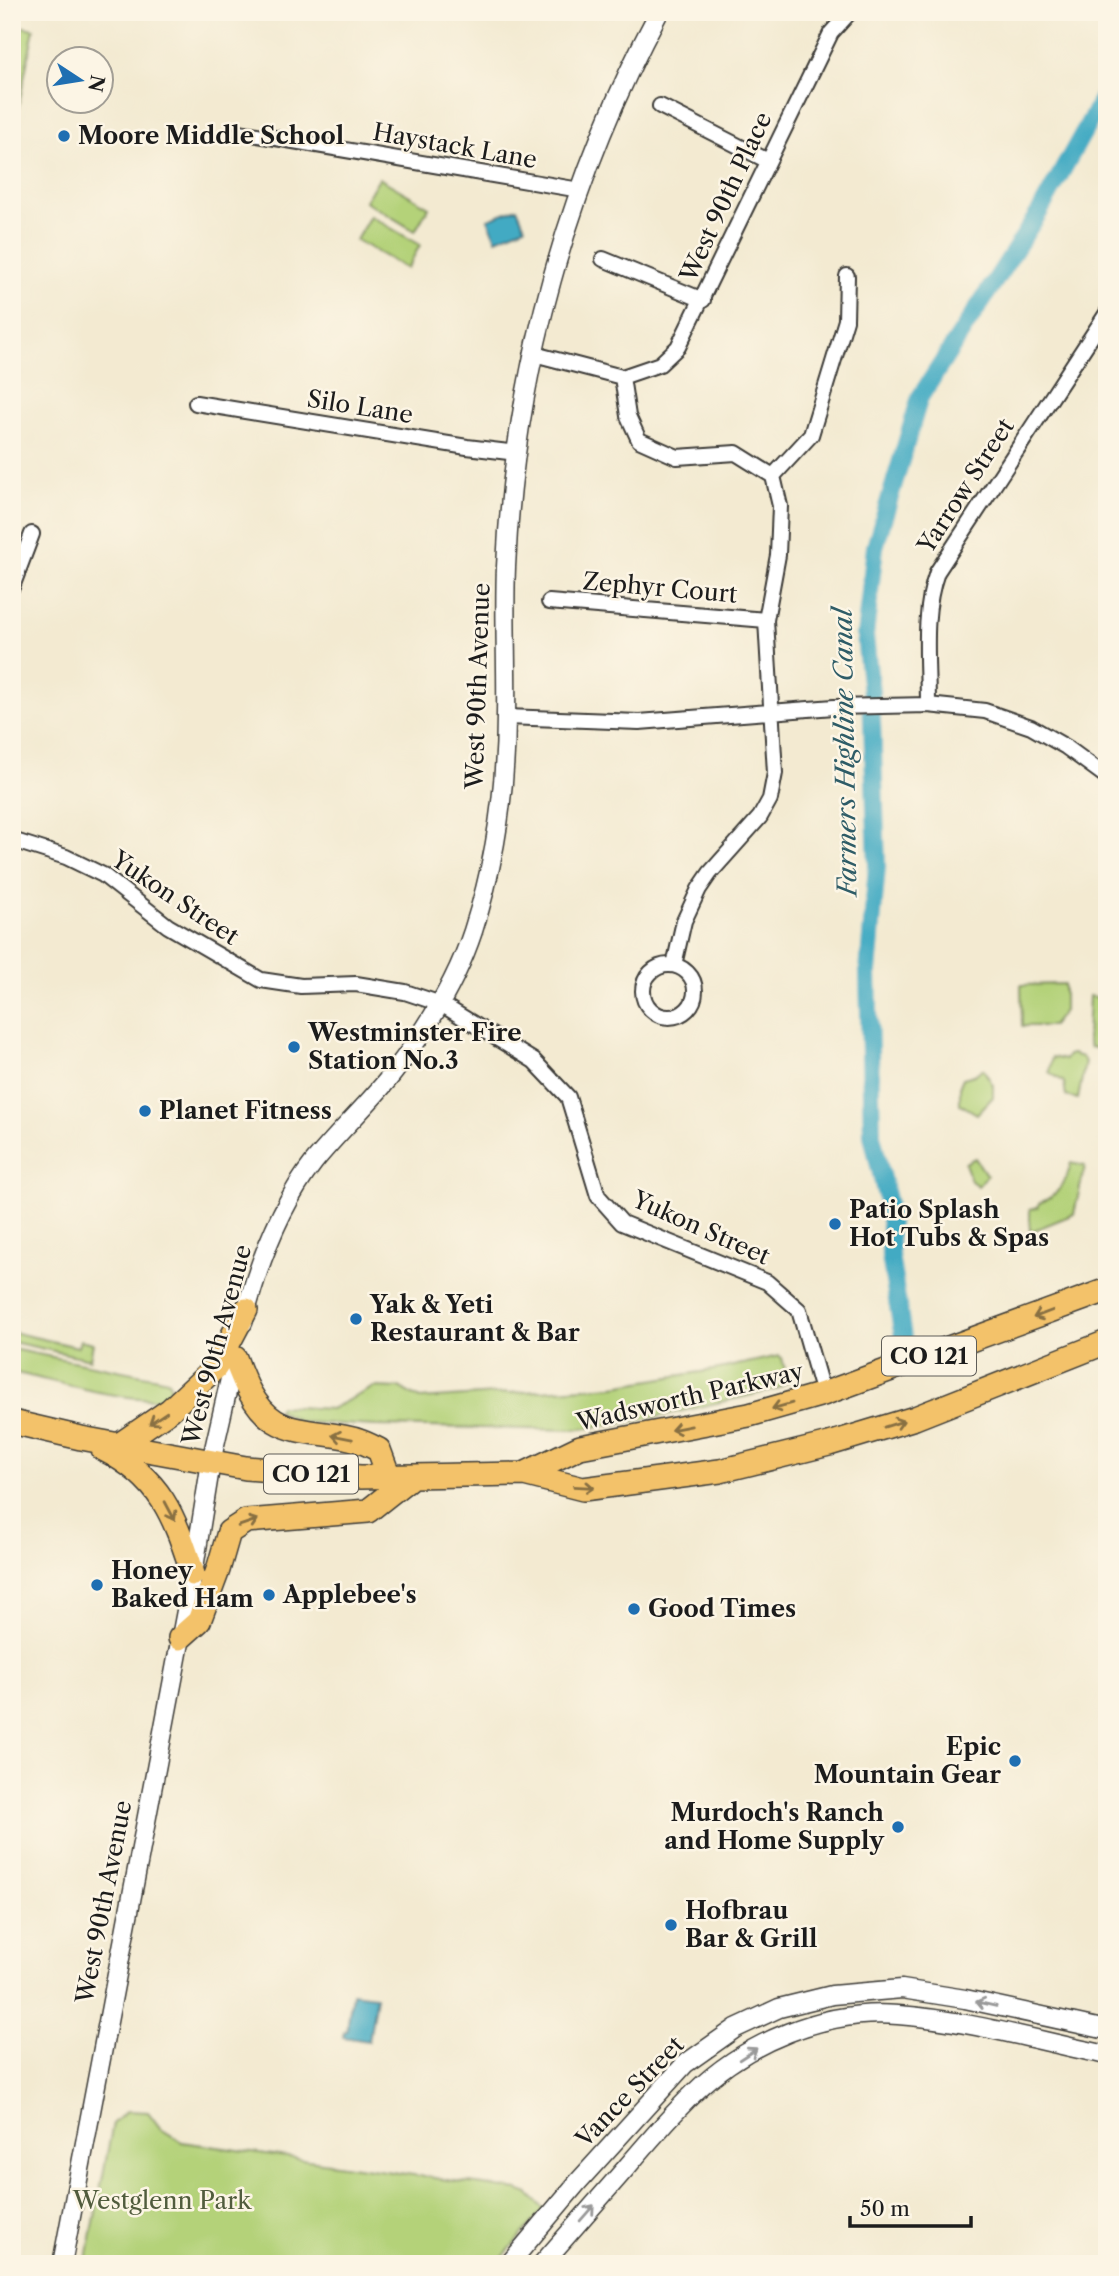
<svg xmlns="http://www.w3.org/2000/svg" width="1119" height="2276" viewBox="0 0 1119 2276" font-family="'Libre Caslon Text',serif">
<rect width="100%" height="100%" fill="#fcf5e5"/>
<filter id="ink" filterUnits="userSpaceOnUse"><feTurbulence type="fractalNoise" baseFrequency=".0143" numOctaves="2"/><feDisplacementMap in="SourceGraphic" scale="14" xChannelSelector="R" yChannelSelector="G"/><feConvolveMatrix kernelMatrix="1 2 1 2 8 2 1 2 1" color-interpolation-filters="sRGB"/></filter>
<filter id="wash" filterUnits="userSpaceOnUse"><feTurbulence type="fractalNoise" baseFrequency=".00686" numOctaves="4" result="noise"/><feDisplacementMap in="SourceGraphic" scale="28" xChannelSelector="R" yChannelSelector="G"/><feGaussianBlur stdDeviation="1.57" result="paint"/><feColorMatrix in="noise" values="0 0 0 0 0 0 0 0 0 0 0 0 0 0 0 0 0 1.4 0 .05"/><feComposite in="paint" operator="in"/></filter>
<g filter="url(#wash)">
<rect width="100%" height="100%" fill="#f3ead1"/>
<path fill="#b4d279" stroke="#68774a" stroke-width="2" d="M12,25l22,4 -22,109z
M379,178l50,29 -14,24 -50,-30z
M370,216l50,29 -13,24 -51,-29z
M1064,984v27l-12,15h-30l-1,-41z
M1089,996l18,3 -1,51 -16,-3 -3,-8z
M1072,1054l10,3 3,5 -7,37 -12,-3 -2,-14 -15,-10 3,-15 13,3 3,-5z
M983,1069l10,16v12l-16,17 -17,-10v-19l3,-7 11,-3z
M975,1158l12,18 -9,10 -7,-5 -6,-18z
M1071,1163l14,3 -11,48 -44,18v-23l8,-2 1,-4c19,-7 27,-20 32,-40z
M12,1332l66,15 2,-7 13,3 -3,16 -78,-17z
M12,1349l156,31 4,11 -2,7c-41,6 -115,-17 -158,-26z
M779,1356l3,2 6,24 -11,7 -121,28 -82,13 -198,-4 -75,-4 -24,-12 2,-4 52,3 43,-22 26,1 20,11 194,-13 105,-17z
M127,2111l21,1 13,17 21,13 336,48 11,4 15,15 -47,55h-411l27,-141z"/>
<path fill="#43aac3" stroke="#306370" stroke-width="2" d="M517,208l8,19 -29,12 -8,-20z
M352,1993l24,3 -7,45 -26,-4 1,-5 3,-1z"/>
<g fill="none" stroke-linecap="round" stroke-linejoin="round">
<path stroke="#43aac3" stroke-width="18" d="M904,1344l-14,-89v-42l-18,-78 -4,-163 9,-106 -6,-174 -6,-56 10,-89 45,-150 120,-186 67,-121"/>
</g>
</g>
<g filter="url(#ink)">
<g fill="none" stroke-linecap="round" stroke-linejoin="round">
<g stroke="#3c3b37" stroke-width="18">
<path id="minor" d="M660,106l108,55
M240,132l340,58
M603,259l100,41
M534,354l88,23
M622,377l38,-13 18,-17 153,-314 19,-21
M622,377l6,39 11,24 38,17 59,-4 37,23
M196,403l271,44 50,6
M12,587l20,-53
M549,602l217,18
M928,705c0,-45 -6,-91 9,-133l170,-259
M506,717l133,5 195,-15 94,-2 57,6 46,16 35,20 41,30
M12,840l54,17 37,18 65,51 93,54 40,6 55,-2 49,8 36,12 93,57 34,36 30,99 24,27 145,59 32,28 24,84
M674,965l10,-44 15,-32 11,-16 50,-56 10,-18 5,-26 -9,-153 12,-65 2,-49 -7,-30 38,-41 35,-115 1,-44
M643 991a26 26 0 1 1 52 0a26 26 0 1 1-52 0Z"/>
</g>
<g stroke="#3c3b37" stroke-width="21">
<path id="tertiary" d="M243,1323c14,-56 35,-115 71,-161 25,-31 55,-58 80,-90 33,-43 62,-89 79,-141 22,-68 33,-144 33,-216 1,-49 -2,-99 0,-148 8,-192 62,-385 153,-555
M62,2264l131,-690 18,-112 24,-105
M509,2264l68,-81 108,-119 51,-36 43,-20 53,-13 70,-6 63,10 142,31
M542,2264c28,-32 56,-64 84,-96 22,-26 44,-52 68,-75 52,-51 131,-84 204,-78 70,5 140,26 209,40"/>
</g>
<g stroke="#3c3b37" stroke-width="26">
<path id="primary" d="M235,1358c8,22 19,50 40,63 24,15 58,10 84,20 7,2 14,6 20,9l10,27
M12,1422l69,16 165,30 114,9 164,-3 59,15 137,-18 109,-27 86,-26 192,-76
M119,1445l51,-35 46,-43 30,-57
M103,1449c58,29 71,66 90,125
M524,1474l56,-27 169,-32 74,-21 284,-104
M180,1638l19,-17 19,-51 11,-38 17,-11 122,-10 43,-34"/>
</g>
<use href="#minor" stroke="#fff" stroke-width="14"/>
<use href="#tertiary" stroke="#fff" stroke-width="18"/>
<use href="#primary" stroke="#f3c26a" stroke-width="23"/>
</g>
<defs><path id="oneway-shaft" d="M-6 0H5M1.5-3L5.5 0L1.5 3" fill="none" stroke-width="1.6" stroke-linecap="round" stroke-linejoin="round" transform="scale(1.75)"/></defs>
<g stroke="#886f43">
<use href="#oneway-shaft" transform="translate(1043 1314) rotate(159)"/>
<use href="#oneway-shaft" transform="translate(782 1406) rotate(164)"/>
<use href="#oneway-shaft" transform="translate(158 1418) rotate(146)"/>
<use href="#oneway-shaft" transform="translate(894 1424) rotate(-17)"/>
<use href="#oneway-shaft" transform="translate(681 1428) rotate(169)"/>
<use href="#oneway-shaft" transform="translate(342 1437) rotate(-169)"/>
<use href="#oneway-shaft" transform="translate(584 1487) rotate(3)"/>
<use href="#oneway-shaft" transform="translate(170 1511) rotate(62)"/>
<use href="#oneway-shaft" transform="translate(248 1523) rotate(-19)"/>
</g>
<g stroke="#999">
<use href="#oneway-shaft" transform="translate(986 2004) rotate(-167)"/>
<use href="#oneway-shaft" transform="translate(748 2054) rotate(-33)"/>
<use href="#oneway-shaft" transform="translate(587 2213) rotate(-49)"/>
</g>
</g>
<g fill="#1f6fb2" stroke="#fcf5e5" stroke-width="2.5">
<circle cx="64" cy="136" r="7"/>
<circle cx="294" cy="1047" r="7"/>
<circle cx="145" cy="1111" r="7"/>
<circle cx="835" cy="1224" r="7"/>
<circle cx="356" cy="1319" r="7"/>
<circle cx="97" cy="1585" r="7"/>
<circle cx="269" cy="1595" r="7"/>
<circle cx="634" cy="1609" r="7"/>
<circle cx="1015" cy="1761" r="7"/>
<circle cx="898" cy="1827" r="7"/>
<circle cx="671" cy="1925" r="7"/>
</g>
<g text-anchor="middle" stroke-width="5" stroke-linejoin="round" paint-order="stroke">
<g fill="#fcf5e5" stroke="#5f5d58" stroke-width="2">
<rect x="882" y="1336.5" width="94" height="39" rx="5"/>
<rect x="264" y="1454.5" width="94" height="39" rx="5"/>
</g>
<g font-size="23" font-weight="bold" fill="#1c1c1c">
<text x="929" y="1364">CO 121</text>
<text x="311" y="1482">CO 121</text>
</g>
<g font-size="24" font-weight="bold" fill="#1c1c1c" stroke="#fcf5e5" text-anchor="start">
<text x="78" y="144">Moore Middle School</text>
<text x="308" y="1041">Westminster Fire<tspan x="308" dy="28">Station No.3</tspan></text>
<text x="159" y="1119">Planet Fitness</text>
<text x="849" y="1218">Patio Splash<tspan x="849" dy="28">Hot Tubs &amp; Spas</tspan></text>
<text x="370" y="1313">Yak &amp; Yeti<tspan x="370" dy="28">Restaurant &amp; Bar</tspan></text>
<text x="111" y="1579">Honey<tspan x="111" dy="28">Baked Ham</tspan></text>
<text x="283" y="1603">Applebee's</text>
<text x="648" y="1617">Good Times</text>
<text x="1001" y="1755" text-anchor="end">Epic<tspan x="1001" dy="28">Mountain Gear</tspan></text>
<text x="884" y="1821" text-anchor="end">Murdoch's Ranch<tspan x="884" dy="28">and Home Supply</tspan></text>
<text x="685" y="1919">Hofbrau<tspan x="685" dy="28">Bar &amp; Grill</tspan></text>
</g>
<g font-size="24" fill="#1c1c1c" stroke="#fcf5e5">
<text transform="translate(455 146) rotate(10)" y="8">Haystack Lane</text>
<text transform="translate(726 197) rotate(-65)" y="8">West 90th Place</text>
<text transform="translate(360 407) rotate(9)" y="8">Silo Lane</text>
<text transform="translate(966 486) rotate(-57)" y="8">Yarrow Street</text>
<text transform="translate(660 588) rotate(5)" y="8">Zephyr Court</text>
<text transform="translate(478 686) rotate(-88)" y="8">West 90th Avenue</text>
<text transform="translate(175 898) rotate(34)" y="8">Yukon Street</text>
<text transform="translate(701 1228) rotate(24)" y="8">Yukon Street</text>
<text transform="translate(217 1345) rotate(-75)" y="8">West 90th Avenue</text>
<text transform="translate(690 1397) rotate(-13)" y="8">Wadsworth Parkway</text>
<text transform="translate(104 1902) rotate(-79)" y="8">West 90th Avenue</text>
<text transform="translate(630 2092) rotate(-46)" y="8">Vance Street</text>
</g>
<g font-size="24" fill="#515c3d" stroke="#fcf5e5">
<text x="162" y="2209">Westglenn Park</text>
</g>
<g font-size="26" font-style="italic" fill="#2e5c67" stroke="#fcf5e5">
<text transform="translate(845 752) rotate(-91)" y="9">Farmers Highline Canal</text>
</g>
</g>
<rect width="1119" height="2276" fill="none" stroke="#fcf5e5" stroke-width="42"/>
<g transform="translate(80 80) rotate(102)"><circle r="33" fill="#fcf5e5" stroke="#a29e95" stroke-width="2"/>
<path d="M0-5L12 26L0 18L-12 26Z" fill="#1f6fb2"/>
<text y="-10" font-size="19" font-weight="bold" text-anchor="middle" fill="#1c1c1c">N</text>
</g>
<path d="M850 2216v10h121v-10" fill="none" stroke="#1c1c1c" stroke-width="3.5"/>
<text x="860" y="2216" font-size="21" fill="#1c1c1c" stroke="#fcf5e5" stroke-width="5" paint-order="stroke">50 m</text>
</svg>
